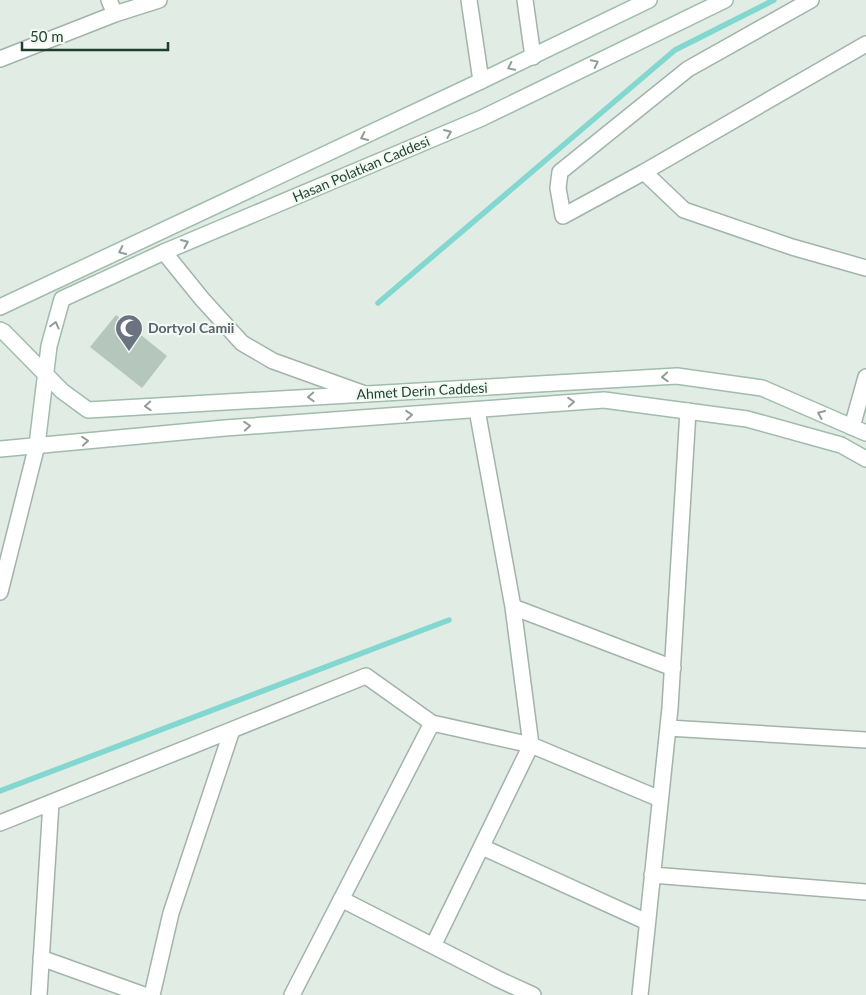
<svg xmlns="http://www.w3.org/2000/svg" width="866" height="995" viewBox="0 0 866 995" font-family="Lato,sans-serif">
<rect width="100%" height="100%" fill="#e0ece4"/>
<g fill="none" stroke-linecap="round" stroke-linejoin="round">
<path stroke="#82d7d0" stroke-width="5.5" d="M378,303l297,-253 99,-50
M0,791l449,-171"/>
</g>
<path fill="#b5c7bc" d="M116,315l51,41 -25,32 -52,-41z"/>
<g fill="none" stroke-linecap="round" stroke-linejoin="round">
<g stroke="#a2b4aa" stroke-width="18">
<path id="minor" d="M109,0l6,14
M469,0l12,81
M525,0l8,57
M811,0l-123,69 -128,103 -2,16 5,28 81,-44 222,-128
M0,59l115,-45 44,-14
M644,172l40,38 108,37 74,21
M164,252l38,47 40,44 31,18 92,33
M477,410l36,197 18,138 129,54
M852,427l14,-50
M0,592l37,-147
M513,607l160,61
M668,728l198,12
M0,823l366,-147 66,47
M482,847l165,75
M652,875l214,17
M341,899l157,80 35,16
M41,958l103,37
M39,995l12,-192
M152,995l19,-82 61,-183
M292,995l140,-272 99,22 -98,201
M640,995l30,-287 18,-297"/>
</g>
<g stroke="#a0bcac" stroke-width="18">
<path id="secondary" d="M0,307l481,-226 168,-81
M0,330l4,2 58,59 26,19 589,-34 85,12 104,45
M37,445l12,-99 13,-47 102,-47 318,-134 243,-118
M0,449l225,-21 379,-28 143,19 94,26 25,14"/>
</g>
<use href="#minor" stroke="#fff" stroke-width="15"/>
<use href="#secondary" stroke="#fff" stroke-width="15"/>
</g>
<defs><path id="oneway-chevron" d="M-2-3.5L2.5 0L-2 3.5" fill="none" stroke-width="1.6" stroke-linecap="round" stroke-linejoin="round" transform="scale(1.25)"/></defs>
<g stroke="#8f9e96">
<use href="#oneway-chevron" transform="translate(595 63) rotate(-26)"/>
<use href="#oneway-chevron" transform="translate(511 67) rotate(154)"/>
<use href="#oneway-chevron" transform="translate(448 133) rotate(-23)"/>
<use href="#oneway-chevron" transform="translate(364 137) rotate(155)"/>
<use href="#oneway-chevron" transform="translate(185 243) rotate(-23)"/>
<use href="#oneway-chevron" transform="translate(122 251) rotate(155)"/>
<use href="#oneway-chevron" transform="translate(55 325) rotate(-75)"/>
<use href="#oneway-chevron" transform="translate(665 377) rotate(177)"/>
<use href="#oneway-chevron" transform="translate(311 397) rotate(177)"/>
<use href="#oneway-chevron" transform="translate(571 402) rotate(-4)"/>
<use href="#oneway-chevron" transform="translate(148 406) rotate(177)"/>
<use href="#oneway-chevron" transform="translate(821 414) rotate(-156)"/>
<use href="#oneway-chevron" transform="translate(409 415) rotate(-4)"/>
<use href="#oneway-chevron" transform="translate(247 426) rotate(-4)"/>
<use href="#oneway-chevron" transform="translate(85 441) rotate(-5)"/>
</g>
<defs>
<g id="mosque-pin" transform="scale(1.4375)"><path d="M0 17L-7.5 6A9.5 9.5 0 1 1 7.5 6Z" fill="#6b7280" stroke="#f1f9f3"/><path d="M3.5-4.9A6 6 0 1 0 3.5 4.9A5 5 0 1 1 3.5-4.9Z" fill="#fff"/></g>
</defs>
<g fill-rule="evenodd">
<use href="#mosque-pin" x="129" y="328"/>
</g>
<g text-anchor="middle" stroke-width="4.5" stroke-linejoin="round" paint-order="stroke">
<g font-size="14" fill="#1f3e2e" stroke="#f1f9f3">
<text transform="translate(361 169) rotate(-23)" y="5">Hasan Polatkan Caddesi</text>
<text transform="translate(422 391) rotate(-3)" y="5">Ahmet Derin Caddesi</text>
</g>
<g font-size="14" font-weight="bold" fill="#5b616d" stroke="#f1f9f3" text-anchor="start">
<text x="148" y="333">Dortyol Camii</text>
</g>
</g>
<path d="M22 42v8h146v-8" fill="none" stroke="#1f3e2e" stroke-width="2.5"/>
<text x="30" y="42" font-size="15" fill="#1f3e2e" stroke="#f1f9f3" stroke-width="4" paint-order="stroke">50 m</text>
</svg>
